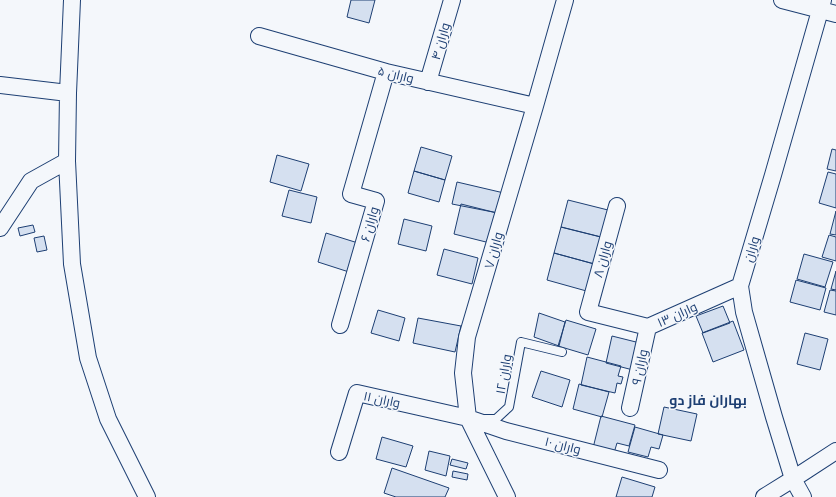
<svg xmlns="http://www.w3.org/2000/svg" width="836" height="497" viewBox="0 0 836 497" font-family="'Golos Text',Cairo,sans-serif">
<rect width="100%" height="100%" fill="#f4f7fb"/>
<path fill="#d5e0f0" stroke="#1d3f73" d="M351,0h24l-6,23 -22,-6z
M421,147l31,9 -7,24 -31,-9z
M832,149l4,1v21l-9,-2z
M277,155l32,9 -8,27 -31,-9z
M414,171l31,9 -6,22 -31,-9z
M828,172l8,2v34l-17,-5z
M457,182l47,11 -6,20 -46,-9z
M289,190l28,7 -6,26 -29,-7z
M568,200l44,11 -7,27 -44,-11z
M461,204l36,9 -7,30 -36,-9z
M836,211v24l-6,-1z
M404,219l28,7 -6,25 -28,-7z
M33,225l2,7 -15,4 -2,-8z
M561,227l44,11 -7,27 -44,-12z
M326,233l32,10 -9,29 -31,-10z
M829,235l7,2v24l-14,-4z
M44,236l3,14 -10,2 -3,-14z
M444,249l34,9 -6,26 -35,-9z
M554,253l44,12 -8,27 -43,-12z
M804,254l29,8 -8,25 -28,-8z
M836,271v19l-5,-1z
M796,280l30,8 -6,22 -30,-8z
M830,290l6,1v24l-12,-3z
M723,306l7,17 -27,10 -7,-17z
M378,310l27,8 -6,23 -28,-8z
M539,313l26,9 -6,24 -25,-9z
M418,318l43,8 -6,26 -42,-9z
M566,320l30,9 -8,26 -30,-9z
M733,321l11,29 -31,12 -11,-29z
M805,333l23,6 -8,31 -23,-6z
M612,336l28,7 -7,27 -27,-7z
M587,357l34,9 -3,10 5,1 -2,7 -4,-1 -2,10 -34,-8z
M541,371l29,9 -8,27 -30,-10z
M579,384l30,8 -7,25 -29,-8z
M664,407l33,7 -6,27 -33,-7z
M601,416l34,9 -6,21 -12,-3 -3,10 -21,-5z
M635,427l28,8 -4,14 -8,-2 -3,10 -20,-5z
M382,437l31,9 -7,21 -30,-8z
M429,451l21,5 -4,20 -21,-6z
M452,459l16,4 -2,6 -16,-4z
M392,468l57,20 -4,9h-49l-12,-4z
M453,471l15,3 -1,6 -15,-3z
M622,477l33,10 -3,10h-36z"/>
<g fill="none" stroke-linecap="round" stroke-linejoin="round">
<g stroke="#1d3f73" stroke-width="10">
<path id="service" d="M485,419h11l13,-12 12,-65 41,10"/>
</g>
<g stroke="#1d3f73" stroke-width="18">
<path id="minor" d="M72,0l-4,93 -1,68 5,103 16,94 20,61 39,78
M782,0l54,14
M259,36l127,36 149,34
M428,82l24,-82
M0,85l68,8
M617,206l-29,106 60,15 92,-41
M0,228l31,-47 36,-20
M340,325l36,-124 -25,-7 35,-122
M630,408l18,-81
M339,452l18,-59 111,25 38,13 153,39
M507,497l-39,-79 -5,-45 4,-36 68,-231 30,-106
M764,497l29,-18 43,-28
M803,497l-10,-18 -19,-62 -30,-105 -4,-26 33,-111 50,-175"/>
</g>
<use href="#service" stroke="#f4f7fb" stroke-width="8"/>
<use href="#minor" stroke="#f4f7fb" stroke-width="16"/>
</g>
<g text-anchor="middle" stroke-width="3" stroke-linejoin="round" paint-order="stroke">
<g font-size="13" fill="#1d3f73" stroke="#f4f7fb">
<text transform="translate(440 41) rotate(-74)" y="5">واران ۴</text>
<text transform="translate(396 74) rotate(14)" y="5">واران ۵</text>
<text transform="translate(369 224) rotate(-74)" y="5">واران ۶</text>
<text transform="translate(751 249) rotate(-73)" y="5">واران</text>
<text transform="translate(493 250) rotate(-74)" y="5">واران ۷</text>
<text transform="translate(602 259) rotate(-74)" y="5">واران ۸</text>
<text transform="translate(677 314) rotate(-24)" y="5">واران ۱۳</text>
<text transform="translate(639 367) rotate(-78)" y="5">واران ۹</text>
<text transform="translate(503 374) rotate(-80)" y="5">واران ۱۲</text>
<text transform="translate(382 399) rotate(12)" y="5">واران ۱۱</text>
<text transform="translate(563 445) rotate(14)" y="5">واران ۱۰</text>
</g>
<g font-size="14" font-weight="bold" fill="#1d3f73" stroke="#f4f7fb">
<text x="708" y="405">بهاران فاز دو</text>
</g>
</g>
</svg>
